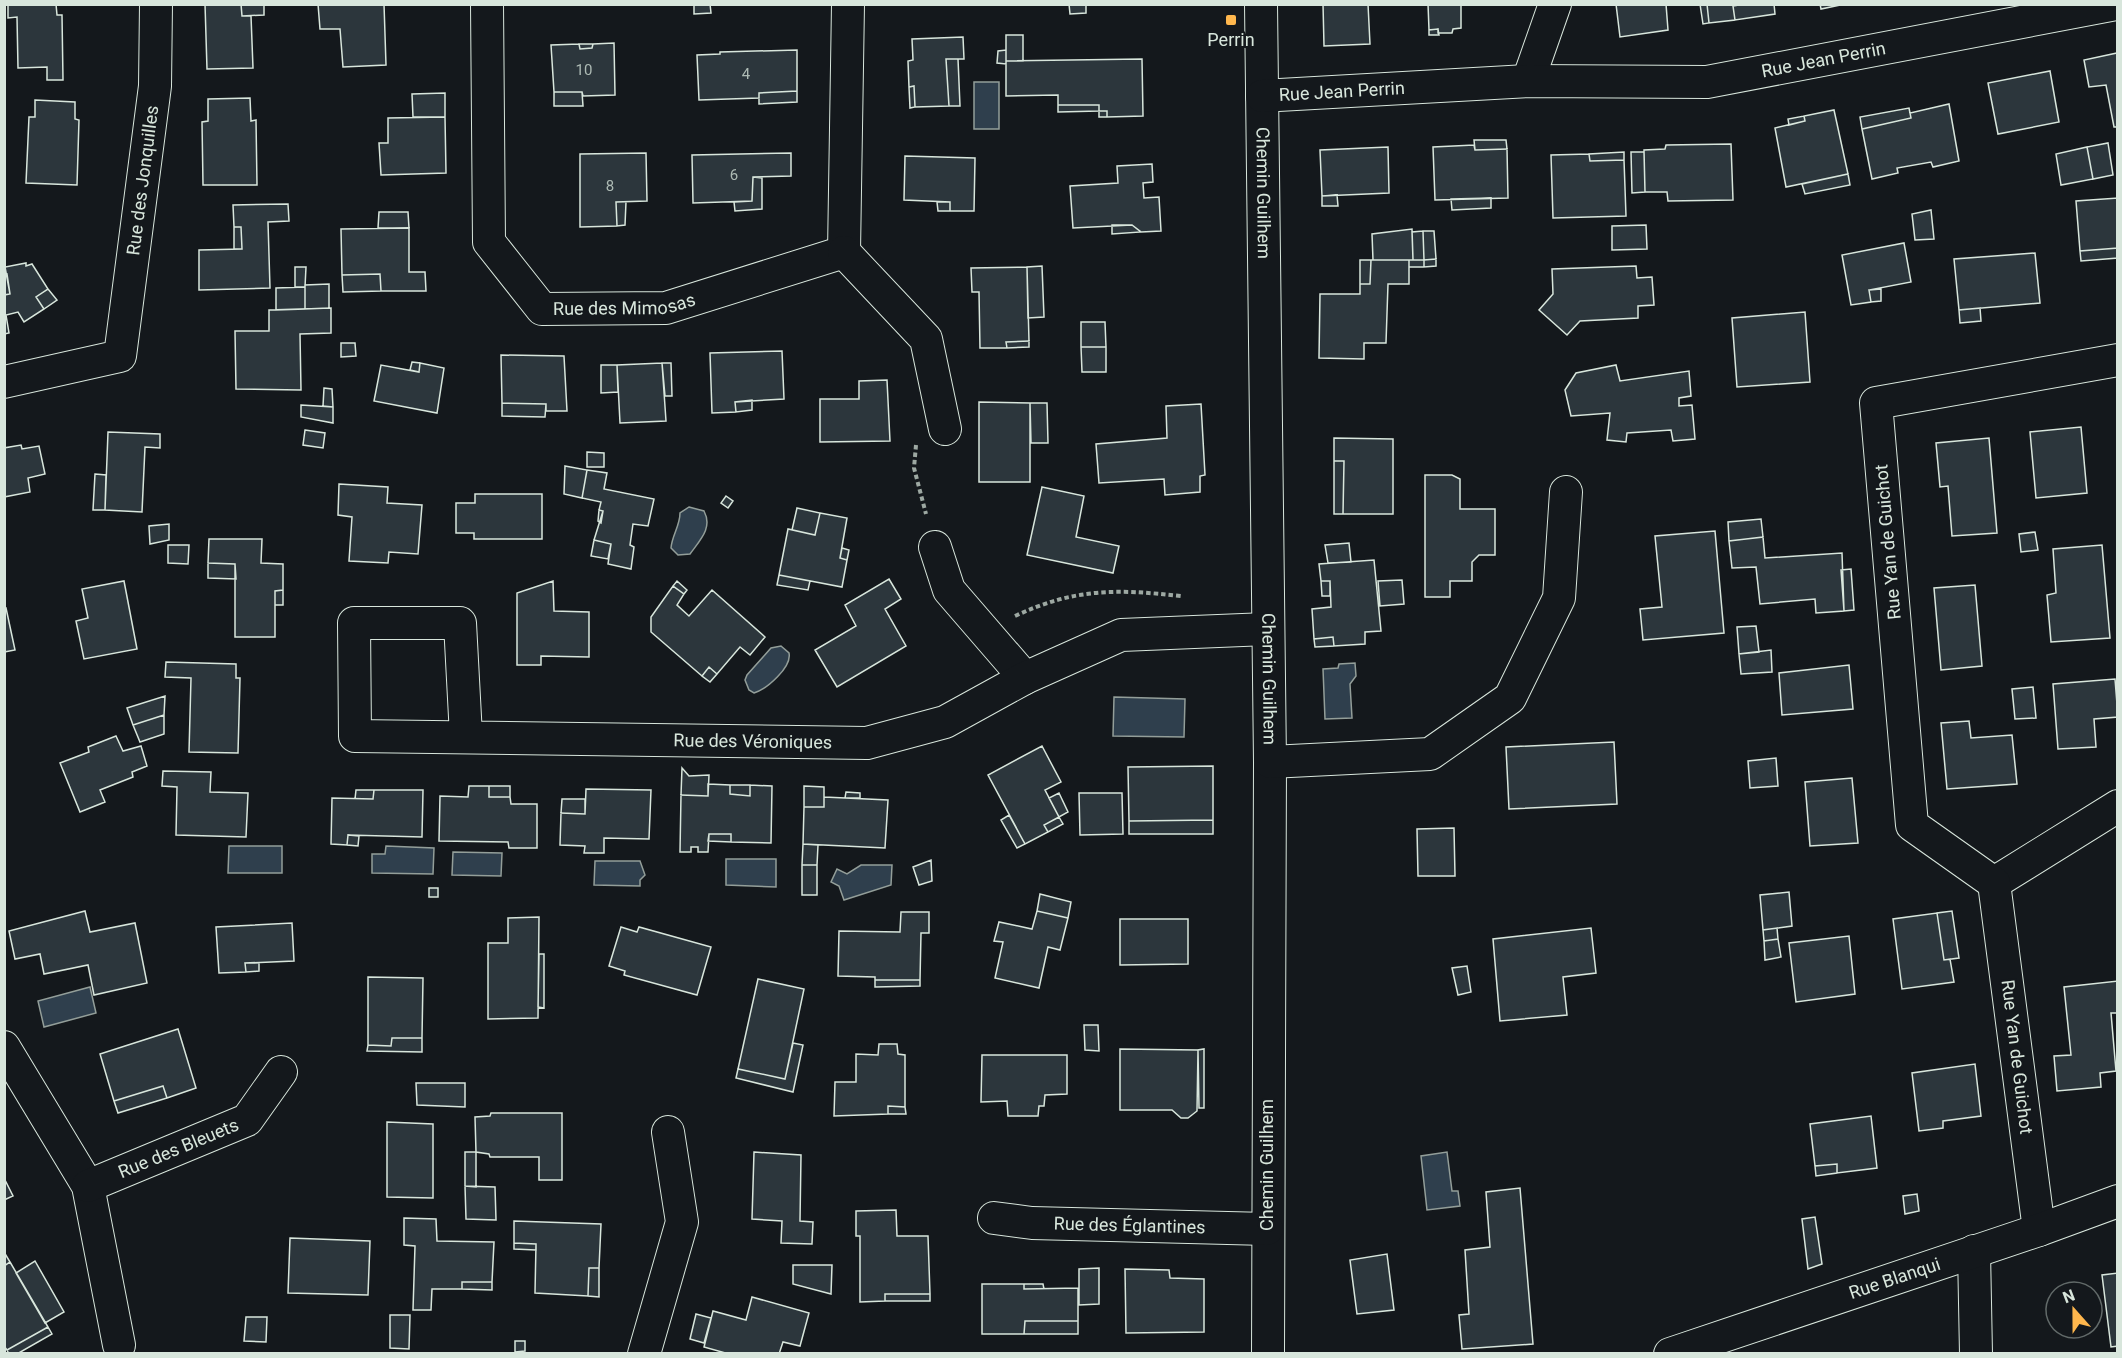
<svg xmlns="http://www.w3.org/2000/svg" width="2122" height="1358" viewBox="0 0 2122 1358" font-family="Roboto,sans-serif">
<rect width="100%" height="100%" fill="#14181c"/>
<path fill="#2f3f4d" stroke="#939e99" stroke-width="1.5" d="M974,82h25v47h-25z
M689,507l15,4c9,17 -4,29 -14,43l-12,1 -7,-7c1,-13 9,-22 9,-35z
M781,646l8,7c3,14 -22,36 -35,40l-5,-3 -4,-10 2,-5 24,-27z
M1355,663l1,13 -6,8 2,34 -27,1 -2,-50 15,-1 1,-4z
M1114,697l71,2 -1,38 -71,-1z
M229,846h53v27h-54z
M386,846l48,2 -1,26 -61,-1v-19h13z
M453,852l49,1 -1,23 -49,-1z
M726,859h50v28l-50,-2z
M595,861h45l5,14 -5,5v6l-46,-1z
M861,865h31l-1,20 -47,15 -5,-14 -8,-4 6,-13 10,5z
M90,987l6,26 -52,14 -6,-26z
M1447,1152l5,39h6l2,15 -33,4 -6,-54z"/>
<path fill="#2c363c" stroke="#d8e6dc" stroke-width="1.5" d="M8,4h48l1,11h5l1,65h-16v-13l-29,1 -1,-51 -9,1z
M205,4h36l1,12h9l2,52 -46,1z
M241,4h23v11l-22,1z
M318,4h66l2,61 -43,2 -3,-38h-20z
M694,4h16l1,9 -17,1z
M1069,4h17v9l-16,1z
M1323,4h45l2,40 -46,2z
M1428,4h33v24l-8,1 -1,4h-14v-4l-9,1z
M1616,4h50l2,26 -48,7z
M1700,4h7l2,19 -6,1z
M1707,4h38l-12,2 2,14 -26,3z
M1745,4h29l1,10 -40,6 -2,-14z
M1820,4h25l-24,5z
M1438,29l1,6h-10v-5z
M1006,35h17v26h-17z
M963,37l1,22h-18l3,47 -34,1 -1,-21 -5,1 -1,-26 5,-1 -1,-21z
M614,43l1,52 -32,1 -1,-4h-28l-3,-47 28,-1 1,5 12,-1 1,-4z
M579,44h14l-1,4 -12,1z
M797,50v41l-38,2v5l-60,2 -2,-45 23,-1v-2z
M1006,50v14l-9,-1 1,-12z
M2117,53l1,74h-4l-8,-42 -17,2 -5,-27z
M946,59h12l2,47h-11z
M1142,59l1,57 -36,1v-6h-8v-6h-41v-10l-52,1v-35z
M2050,71l9,51 -61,12 -10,-51z
M914,86l1,21 -5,1 -1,-21z
M797,91v11l-38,2v-11z
M554,92h28l1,14h-29z
M445,93v24h-32l-1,-23z
M250,98l1,23 5,-1 1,65h-54l-1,-63 6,-1v-22z
M35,100l40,2v17l4,1 -2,65 -51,-2 3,-66h6z
M1949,104l10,57 -26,6 -2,-5 -34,6 1,5 -26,6 -10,-50 49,-11 -1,-5z
M1058,105h41v6l-41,1z
M1909,108l2,10 -49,11 -2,-12z
M1834,110l14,64 -62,13 -11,-59 30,-7 -1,-5z
M1099,111h8v6h-8z
M1804,116l1,5 -16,4 -1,-6z
M445,117l1,56 -65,2 -2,-32h9v-25z
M1474,140h32l1,9 -32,1z
M2108,143l5,32 -20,4 -6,-32z
M1731,144l2,56 -65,1 -1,-9h-22l-1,-42 21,-1 1,-4z
M1474,145l1,5 32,-1 1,49 -73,2 -2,-53z
M1388,147l1,46 -67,3 -2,-46z
M2087,147l6,32 -32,6 -5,-31z
M1624,152v8l-34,1 -1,-7z
M1631,152h13l1,40 -13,1z
M646,153l1,48 -31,1 1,24 -37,1v-73z
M791,153v23l-38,1 -1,24 -59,2 -1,-48z
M1589,154l1,7 34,-1 2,56 -73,2 -2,-63z
M905,156l70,2 -1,53h-24v-9l-46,-2z
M1152,164l1,18 -10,1 1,15 15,-1 2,34 -20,1 -9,-7 -59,3 -3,-42 48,-3 -1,-17z
M1848,174l2,11 -45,9 -3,-10z
M753,177l9,1v31l-27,2 -1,-9 18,-1z
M1337,195l1,11h-16v-10z
M1491,198v10l-39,2 -1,-11z
M2118,198v50l-38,3 -4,-50z
M616,202h10l-1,23 -8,1z
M937,202h13v9h-12z
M288,204l1,17 -21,1 2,66 -71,2v-40l43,-1 -1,-22h-7l-1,-22z
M1931,210l3,29 -19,1 -3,-26z
M379,212h29l1,16h-31z
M1112,225h20l9,7 -29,2z
M1646,225l1,24 -35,1v-24z
M234,227h7l1,22h-8z
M409,228v44h16l1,19h-45l-1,-17 -38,1 -1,-46z
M1412,229l1,31h-40l-1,-26z
M1423,231l1,29h-11l-1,-28z
M1423,231h11l2,28 -12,1z
M1904,243l7,39 -42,8 2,12 -20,3 -9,-50z
M2118,248v10l-37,3 -1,-10z
M2035,253l5,50 -81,7 -5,-51z
M1436,259v7l-12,1v-7z
M1360,260h11l-1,24h-10z
M1371,260h38v24h-21l-2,59h-22v16l-45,-1 1,-64h40v-10h10z
M1409,260h15v7h-15z
M26,263v3l6,-2 16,25 -12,8 8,12 -20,13 -6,-10 -12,3 3,18 -5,1v-39l6,-1 -5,-27z
M1042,266l2,51 -16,1 -1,-51z
M1636,266l1,12 15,-1 2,28 -16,1v12l-58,3 -13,14 -28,-25 14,-16 -1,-25z
M295,267h11l-1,20h-10z
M1027,267l2,74 -23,1 1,6h-27l-1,-56h-7l-1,-24z
M7,274l3,20 -6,1v-20z
M380,274l1,17 -38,1 -1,-17z
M329,284v24l-24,1v-24z
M305,287v22l-29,1v-22z
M48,289l9,11 -13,9 -8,-12z
M1881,289v12l-10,1 -2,-12z
M331,308v25l-31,1 1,56 -65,-1 -1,-58h34v-21z
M1980,308l1,13 -21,2 -1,-13z
M1805,312l5,70 -73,5 -5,-69z
M1081,322h24l1,25h-25z
M1029,341v6l-22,1 -1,-6z
M341,343h14l1,13 -15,1z
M1081,347h25v25h-24z
M782,351l2,48 -49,3 1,10 -24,1 -2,-60z
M501,355l63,1 3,55h-21v-7l-44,-1z
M412,362l8,1 -1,9 -9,-2z
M420,363l24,5 -7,45 -63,-12 7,-36 38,7z
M662,363l4,58 -46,2 -3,-58z
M662,363h9l1,33h-7z
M601,365h16l1,27 -17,1z
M1616,365l4,16 69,-10 2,25 -12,2v8l13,-1 3,34 -22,2 -2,-11 -44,3 -1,9 -19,-2 3,-27 -39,3 -6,-26 11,-17z
M887,380l3,61 -70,1v-43h39v-18z
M324,388l8,1 1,18 -10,-1z
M752,400v10l-16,2 -1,-10z
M979,402l51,1v79h-51z
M502,403l44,1 -1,13 -43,-1z
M1030,403h17l1,40h-17z
M1201,404l4,71 -5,1v16l-35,3 -1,-16 -65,4 -3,-39 71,-6 -1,-32z
M301,405l32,2v16l-32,-6z
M2081,427l6,66 -51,5 -6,-66z
M305,430l20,3 -2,15 -20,-3z
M108,432l52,2v14l-15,-1 -3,65 -37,-2z
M1334,438l59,1v75h-50l1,-53h-10z
M1989,438l8,95 -45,3 -4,-50 -8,1 -4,-44z
M21,445l1,4 17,-3 6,28 -17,4 2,14 -26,5v-49z
M587,452l17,1v14h-17z
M1334,461h10l-1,53h-9z
M565,466l22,4 -5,28 -18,-4z
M587,470l20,3 -3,16 50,10 -6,27 -15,-2 -3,21 4,2 -3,22 -23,-5 3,-20 -17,-4 9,-29 -4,-1 2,-8 -19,-4z
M95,474l11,1 -1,35h-12z
M1425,475h27l8,4v30h35v46h-16l-7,7v19h-22v16h-25z
M339,484l49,3 -1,16 35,2 -4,49 -29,-2 -1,11 -39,-2 3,-44 -14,-2z
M1042,487l42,9 -8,41 43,9 -6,27 -86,-18z
M475,494h67v45h-68v-6h-18v-30h19z
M726,496l7,5 -5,7 -7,-5z
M797,508l23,5 -5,22 -23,-5z
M599,510l4,1 -2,12 -3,-2z
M820,513l27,5 -7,40 7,2 -5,27 -63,-12 9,-46 27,6z
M1761,519l2,18 -34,4 -1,-19z
M169,524v16l-19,4 -1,-18z
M1715,531l9,102 -81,7 -3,-31 22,-2 -7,-71z
M2035,532l3,18 -17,2 -2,-18z
M1763,537l2,21 77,-5 2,58 -28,2 -1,-14 -55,5 -4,-37 -24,1 -3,-27z
M209,539h53l-1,24 22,1v26l-8,1v46h-40v-73l-27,-1z
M594,540l17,4 -3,15 -17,-3z
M1349,543l2,19 -23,1 -3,-18z
M168,545h21l-1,19 -20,-1z
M2102,545l8,93 -59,4 -4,-47 9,-2 -3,-44z
M842,548l7,2 -2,10 -7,-2z
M1374,560l7,71 -16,1v12l-31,2 -1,-9 -19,2 -2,-30 19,-2 -1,-26h-9l-2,-17z
M208,563l27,1 1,15 -28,-1z
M1851,569l3,41 -10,1 -3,-41z
M779,575l31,6 -2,9 -31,-5z
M889,579l12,20 -16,10 21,37 -69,41 -22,-37 41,-24 -11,-21z
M1402,580l2,24 -24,2 -2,-25z
M124,581l13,68 -53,10 -8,-38 12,-3 -6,-29z
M553,581l1,30 35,1v45l-48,-1v9h-24v-72z
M677,581l10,9 -3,4 -11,-8z
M1321,581h9v15h-8z
M1975,585l7,81 -41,4 -7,-82z
M673,586l11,8 -7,11 12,11 23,-26 53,47 -15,18 -10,-8 -23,27 -8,-7 -7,9 -51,-44v-15z
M283,590v15h-8v-14z
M6,608l9,42 -11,2v-43z
M1756,626l3,26 -20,2 -2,-27z
M1333,637l1,9 -19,1 -1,-8z
M1771,650l1,22 -31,2 -2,-20z
M166,662l70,2v14h4l-2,75 -49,-1 2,-74 -26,-1z
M1849,665l4,44 -71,6 -3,-42z
M709,667l8,7 -7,8 -8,-6z
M2115,679l3,38 -24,2 2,28 -38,2 -5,-65z
M2033,687l3,31 -21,1 -3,-30z
M165,696l-1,19 -31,10 -6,-17z
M164,715v19l-24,8 -7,-17z
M1969,721l2,17 41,-3 5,49 -70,5 -6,-66z
M116,736l7,15 18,-5 6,20 -15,6 1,5 -33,13 5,12 -25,10 -20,-49 29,-11 -1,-5z
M1614,742l3,62 -108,5 -3,-62z
M1042,746l19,36 -16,8 14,27 -15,8 4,7 -23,12 -37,-69z
M1776,758l2,28 -28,2 -2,-27z
M1213,766v54l-84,1 -1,-54z
M682,768l7,8 20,-1 -1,21 -27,-1z
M163,771l48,1 -1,20 38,1 -2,44 -70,-2 1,-48 -15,-1z
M1852,778l6,65 -48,3 -5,-64z
M708,784l22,1v9l20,2v-11l22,1 -1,57 -40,-1v-8h-22l-1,18h-10v-5h-7v5h-11l1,-57 27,1z
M730,785h20v11l-20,-2z
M469,786h20v11h21l1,7h26v44h-28l-1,-6 -69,-1 1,-45 28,1z
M489,786h21v11h-21z
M804,786l20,1v20h-20z
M586,789l65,1 -2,49 -45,-1v15h-20l1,-7 -25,-1 1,-32 24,1z
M356,790h18l-1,9h-18z
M374,790h49l-1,47 -74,-2 -1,10 -16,-1 1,-46 41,1z
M846,792l14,1v5h-15z
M1059,793l9,19 -9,5 -10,-19z
M1079,793h43l1,41 -43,1z
M824,797l64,3 -3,48 -82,-4 1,-37h20z
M562,799h23v15l-24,-1z
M1009,815l16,29 -8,4 -16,-28z
M1059,817l4,7 -15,8 -4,-7z
M1213,820v14h-84v-13z
M1454,828l1,48h-37l-1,-47z
M709,834h22v8l-23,-1z
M348,835l11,1 -1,10 -11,-1z
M803,844l15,1 -1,20h-15z
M931,860l1,21 -13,4 -6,-18z
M802,865h15v30h-15z
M429,888h9v9h-9z
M1789,892l3,34 -29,4 -3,-35z
M1040,894l31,8 -3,16 -31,-7z
M85,911l5,21 45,-9 12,60 -53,12 -6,-30 -44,9 -4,-20 -25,5 -6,-28z
M1037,911l31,7 -8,32 -12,-3 -9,41 -44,-10 8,-36 -9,-1 5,-19 33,7z
M1952,911l7,47 -15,2 -7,-47z
M901,912h28v21h-8l-1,47h-45v-3l-37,-1 1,-45 61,1z
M1937,913l7,47 6,-1 4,23 -52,7 -9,-70z
M539,917l-1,101 -50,1v-76h20v-25z
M1120,919h68v45l-68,1z
M292,923l2,38 -49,2 1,9 -27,1 -3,-46z
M621,927l16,5 2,-5 72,20 -14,48 -73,-20 1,-4 -16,-5z
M1591,928l5,45 -33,4 4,38 -67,6 -7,-82z
M1777,928l1,11 -14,2 -1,-11z
M1849,936l6,58 -59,8 -7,-59z
M1778,939l3,18 -16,3 -1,-19z
M539,954h5v54l-6,-1z
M245,963h14v8l-13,1z
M1467,966l4,26 -13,3 -6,-27z
M368,977l55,1 -1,60h-30l-1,8 -23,-1z
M758,979l46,10 -19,90 -47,-10z
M875,980h45v6l-45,1z
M2118,981v32h-7l5,58 -16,2 1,14 -44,4 -3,-35 17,-1 -7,-68z
M1084,1025h14l1,26 -14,-1z
M178,1029l18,59 -29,10 -4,-12 -49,15 -14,-47z
M392,1038h30v14l-55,-1 1,-6 23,1z
M793,1043l10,2 -10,47 -57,-14 2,-9 47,10z
M879,1044h18l1,10 7,1v52l-17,-1v8l-54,2 1,-34h21v-28l22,1z
M1120,1049l78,1 -1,61 -9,7h-7l-9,-8h-52z
M1204,1049v59h-5l-1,-58z
M982,1055h85v39l-22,1 -1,11h-5l-1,10h-30l-1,-15 -26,1z
M1975,1064l6,52 -38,5v7l-24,3 -7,-58z
M416,1083h49v24l-48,-2z
M163,1086l4,12 -49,15 -4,-12z
M888,1106l17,1 1,7h-18z
M491,1113h71v67h-23v-23h-49l-1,-3 -13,-2 -1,-35 15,-1z
M1871,1116l6,52 -40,5v-9l-22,2 -5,-42z
M387,1122l46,2v74l-46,-1z
M465,1152h11v35l-11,-1z
M754,1152l47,3 -1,66 13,1 -1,22 -31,-1 1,-22 -30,-2z
M1837,1164v9l-21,3 -1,-10z
M4,1178l9,18 -9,4z
M465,1186l30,1 1,33 -30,-1z
M1520,1188l13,156 -71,5 -3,-34 10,-1 -4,-64 25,-3 -4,-55z
M1917,1194l2,17 -14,3 -2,-18z
M896,1210l1,26h31l2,58h-45v7l-25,1v-66h-4v-25z
M1815,1217l7,47 -14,5 -6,-50z
M404,1218l32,1 1,22 57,1 -2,40h-30v7h-30l-1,21h-18l2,-64 -11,-1z
M514,1221l87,3 -2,44h-10l-1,28 -53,-3 1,-49 -22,-1z
M290,1238l80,3 -2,54 -80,-2z
M514,1243l22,1v6l-22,-1z
M4,1252l6,10 -6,4z
M1387,1254l7,56 -37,4 -7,-54z
M35,1261l29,51 -19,11 -29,-50z
M10,1262l38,65 -41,23 -3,-4v-80z
M793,1265h39l-1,29 -38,-10z
M589,1268h10v29l-11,-1z
M1099,1268v36l-20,1v-36z
M1125,1269l44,1 1,8 34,1v53l-78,1z
M2118,1273v73l-7,1 -9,-72z
M462,1282h30v8l-30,-1z
M982,1284h42v5l54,-1v33h-53l-1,13h-42z
M1024,1284h19l1,5h-20z
M885,1294h45v7h-45z
M752,1297l57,16 -9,33 -17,-4 -4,12h-50l-25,-7 9,-36 33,9z
M696,1314l15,4 -7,25 -14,-4z
M390,1315h20l-1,34 -19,-1z
M246,1317h21l-1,25 -22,-1z
M1025,1321h53v13h-54z
M48,1327l4,7 -35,20h-8l-2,-4z
M515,1341h10v10l-10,1z"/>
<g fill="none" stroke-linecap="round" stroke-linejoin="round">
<g stroke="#d8e6dc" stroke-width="34">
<g id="street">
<path id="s1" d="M487,4l2,238 53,67 124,-1 178,-56 4,-248"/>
<path id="s2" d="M1261,4l9,758 -2,592"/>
<path d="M1528,81l27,-77"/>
<path id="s3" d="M1262,96l266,-15 179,1 409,-78"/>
<path d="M844,252l82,87 19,90"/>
<path id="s4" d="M4,382l116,-26 35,-270 1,-82"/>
<path d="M935,547l14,43 76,88"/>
<path id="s5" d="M466,736l-6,-113h-106l1,113 512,7 78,-21 80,-44 96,-43 146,-6"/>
<path d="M1270,762l160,-8 80,-56 49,-100 7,-106"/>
<path d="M1994,883l124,-77"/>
<path d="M4,1047l84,139 31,159"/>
<path id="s6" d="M88,1186l159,-66 34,-48"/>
<path id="s7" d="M994,1218l38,5 235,6"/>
<path d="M2039,1230l-45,-347 -82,-58 -36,-422 242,-43"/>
<path d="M1974,1251l2,103"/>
<path d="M644,1354l38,-132 -14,-90"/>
<path id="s8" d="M1670,1354l369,-124 79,-29"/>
</g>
</g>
<path stroke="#9da8a2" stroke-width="4" stroke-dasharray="4.5 3" stroke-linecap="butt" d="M916,445l-2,23 12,46
M1015,616c60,-28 101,-27 166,-20"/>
<use href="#street" stroke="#14181c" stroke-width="32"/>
</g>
<rect fill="#ffb74d" stroke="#14181c" stroke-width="2" x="1225" y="14" width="12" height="12" rx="3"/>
<g text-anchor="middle" stroke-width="4.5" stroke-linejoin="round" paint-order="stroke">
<g font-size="15" fill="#adbab4">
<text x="584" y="75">10</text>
<text x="746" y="79">4</text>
<text x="734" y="180">6</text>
<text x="610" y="191">8</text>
</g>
<g font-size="18" fill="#d8e6dc" stroke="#14181c">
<text x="1231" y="46">Perrin</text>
</g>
<g font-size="18" fill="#d8e6dc" stroke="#14181c">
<text dy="6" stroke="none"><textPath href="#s3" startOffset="564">Rue Jean Perrin</textPath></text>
<text dy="6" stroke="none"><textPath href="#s3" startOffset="80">Rue Jean Perrin</textPath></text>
<text dy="6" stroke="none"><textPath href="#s4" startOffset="296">Rue des Jonquilles</textPath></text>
<text dy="6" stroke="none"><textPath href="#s2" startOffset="189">Chemin Guilhem</textPath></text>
<text dy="6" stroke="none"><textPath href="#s1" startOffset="406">Rue des Mimosas</textPath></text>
<text transform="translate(1888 542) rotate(-95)" y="6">Rue Yan de Guichot</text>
<text dy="6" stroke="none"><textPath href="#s2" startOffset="675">Chemin Guilhem</textPath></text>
<text dy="6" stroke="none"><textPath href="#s5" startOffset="730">Rue des Véroniques</textPath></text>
<text transform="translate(2017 1057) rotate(83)" y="6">Rue Yan de Guichot</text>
<text dy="6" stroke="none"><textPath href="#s6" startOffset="98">Rue des Bleuets</textPath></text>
<text transform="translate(1267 1165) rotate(-90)" y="6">Chemin Guilhem</text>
<text dy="6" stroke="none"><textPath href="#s7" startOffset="136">Rue des Églantines</textPath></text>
<text dy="6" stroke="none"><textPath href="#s8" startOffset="237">Rue Blanqui</textPath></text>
</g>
</g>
<rect width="2122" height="1358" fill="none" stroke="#d8e6dc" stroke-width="12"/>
<g transform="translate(2074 1310) rotate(339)"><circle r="28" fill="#14181c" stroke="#626a69" stroke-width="1.5"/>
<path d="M0-4.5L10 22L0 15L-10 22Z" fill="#ffb74d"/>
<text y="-9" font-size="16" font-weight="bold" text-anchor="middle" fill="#d8e6dc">N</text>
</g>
</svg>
